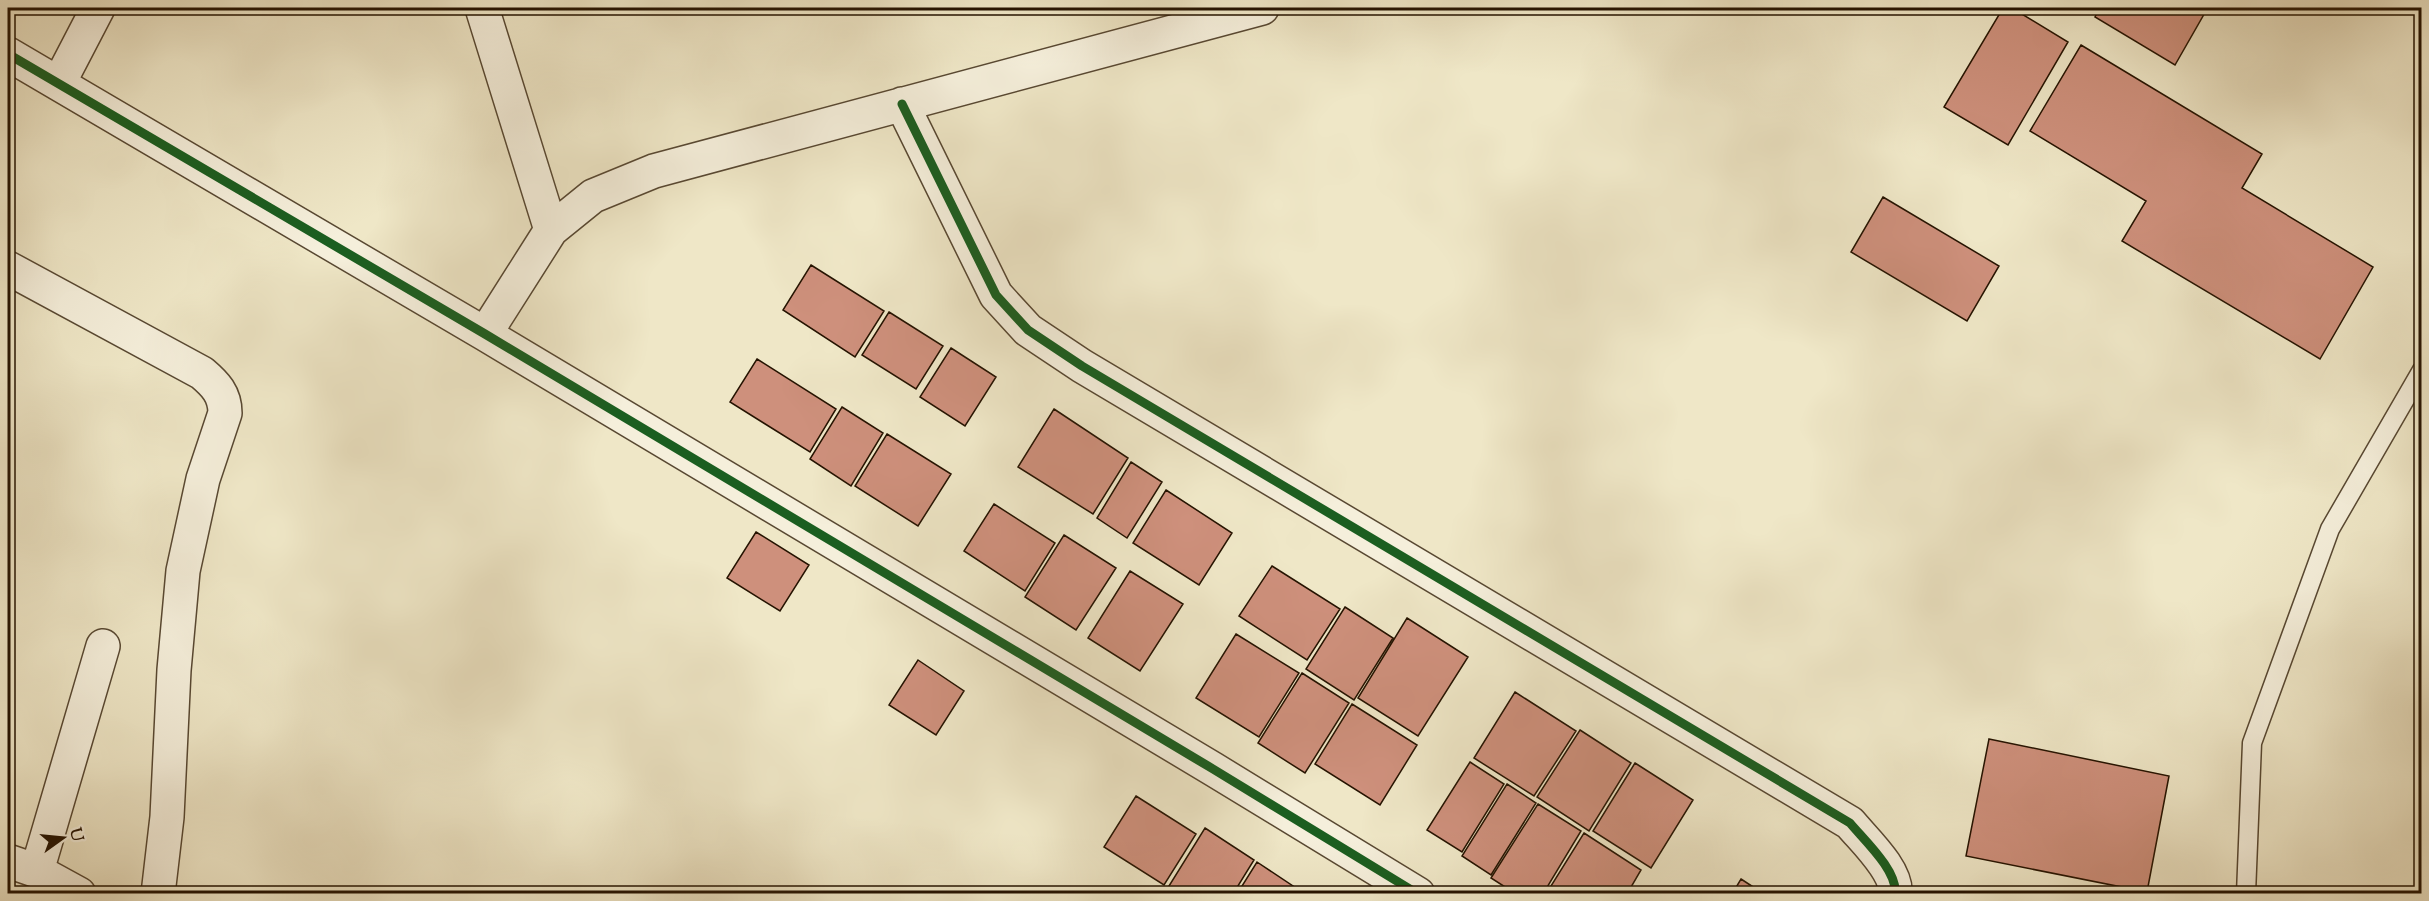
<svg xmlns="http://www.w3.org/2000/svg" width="2429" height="901" viewBox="0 0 2429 901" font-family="'Sorts Mill Goudy',serif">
<rect width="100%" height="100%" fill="#efe7c7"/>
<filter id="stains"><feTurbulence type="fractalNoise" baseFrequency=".00333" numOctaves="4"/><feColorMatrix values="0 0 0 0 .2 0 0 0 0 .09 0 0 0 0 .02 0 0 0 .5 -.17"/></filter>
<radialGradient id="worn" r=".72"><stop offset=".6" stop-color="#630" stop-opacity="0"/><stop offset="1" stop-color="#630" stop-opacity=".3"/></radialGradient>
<path fill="#ce907c" stroke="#251301" stroke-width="1.5" d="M2003,8h9l56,34 -60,103 -64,-38z
M2100,8h105l2,1 -32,56 -80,-48z
M2081,45l181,109 -20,34 131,79 -53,92 -198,-118 24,-40 -116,-70z
M1883,197l116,69 -32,55 -116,-69z
M811,265l73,46 -29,46 -72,-47z
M889,312l54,34 -27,43 -54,-34z
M951,348l45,29 -31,49 -45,-29z
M757,359l79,50 -26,43 -80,-50z
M842,407l41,26 -32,53 -41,-27z
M1054,409l74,49 -35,56 -75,-47z
M887,434l64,40 -33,52 -63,-40z
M1131,462l31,20 -35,56 -30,-20z
M1166,490l66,43 -33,52 -66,-42z
M994,504l61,39 -30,48 -61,-40z
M756,532l53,33 -29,46 -53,-33z
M1064,535l52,33 -40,62 -51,-33z
M1272,566l68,43 -33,51 -68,-44z
M1130,571l53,33 -43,67 -52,-33z
M1345,607l48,31 -39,62 -48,-31z
M1407,618l61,39 -50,79 -60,-38z
M1236,634l63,39 -40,64 -63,-39z
M918,660l46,31 -28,44 -47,-30z
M1302,673l47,30 -44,70 -47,-30z
M1515,692l61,39 -42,65 -60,-38z
M1352,704l65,41 -37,60 -65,-41z
M1580,730l51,33 -42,68 -52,-34z
M1989,739l180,37 -22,116 -181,-36z
M1470,762l34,22 -42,68 -35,-22z
M1635,763l58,37 -42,68 -58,-37z
M1507,784l29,19 -45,72 -29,-19z
M1136,796l60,38 -32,51 -60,-38z
M1538,804l43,27 -38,63h-27l-25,-16z
M1205,828l49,32 -21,34h-69z
M1584,833l57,37 -14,24h-81z
M1257,862l48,32h-68z
M1741,879l23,15h-32z"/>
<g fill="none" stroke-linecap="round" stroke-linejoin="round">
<g stroke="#584832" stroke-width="21">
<path id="service" d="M2246,894l6,-151 78,-214 92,-159"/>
</g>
<g stroke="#584832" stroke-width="36">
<path id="minor" d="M482,8l69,222
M8,54l477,280 728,435 205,125
M59,83l39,-75
M902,104l94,191 32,35 54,36 768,457c14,17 48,48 45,71
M8,268l194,105c13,11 23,21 23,40l-22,66 -20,92 -9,99 -7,147 -9,77
M485,334l66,-104 42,-34 61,-25 608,-163
M8,861l29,10 42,23
M37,871l66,-225"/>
</g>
<use href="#service" stroke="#f5efdb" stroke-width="18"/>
<use href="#minor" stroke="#f5efdb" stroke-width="33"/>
<g stroke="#f5efdb" stroke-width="13">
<path id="cycleway" d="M8,54l477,280 728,435 205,125
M902,104l94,191 32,35 54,36 768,457c14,17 48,48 45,71"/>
</g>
<use href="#cycleway" stroke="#1b5e20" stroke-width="9"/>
</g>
<rect width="2429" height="901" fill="none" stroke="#efe7c7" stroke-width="30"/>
<rect x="9" y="9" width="2411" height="883" fill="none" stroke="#251301" stroke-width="3"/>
<rect x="15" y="15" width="2399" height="871" fill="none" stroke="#251301" stroke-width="1.5"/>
<g transform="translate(63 838) rotate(75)" stroke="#f5efdb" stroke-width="4.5" paint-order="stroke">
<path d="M0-4.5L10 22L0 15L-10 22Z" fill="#251301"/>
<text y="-9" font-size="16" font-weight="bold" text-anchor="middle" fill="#251301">U</text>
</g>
<rect width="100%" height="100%" filter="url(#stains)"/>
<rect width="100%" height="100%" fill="url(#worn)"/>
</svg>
